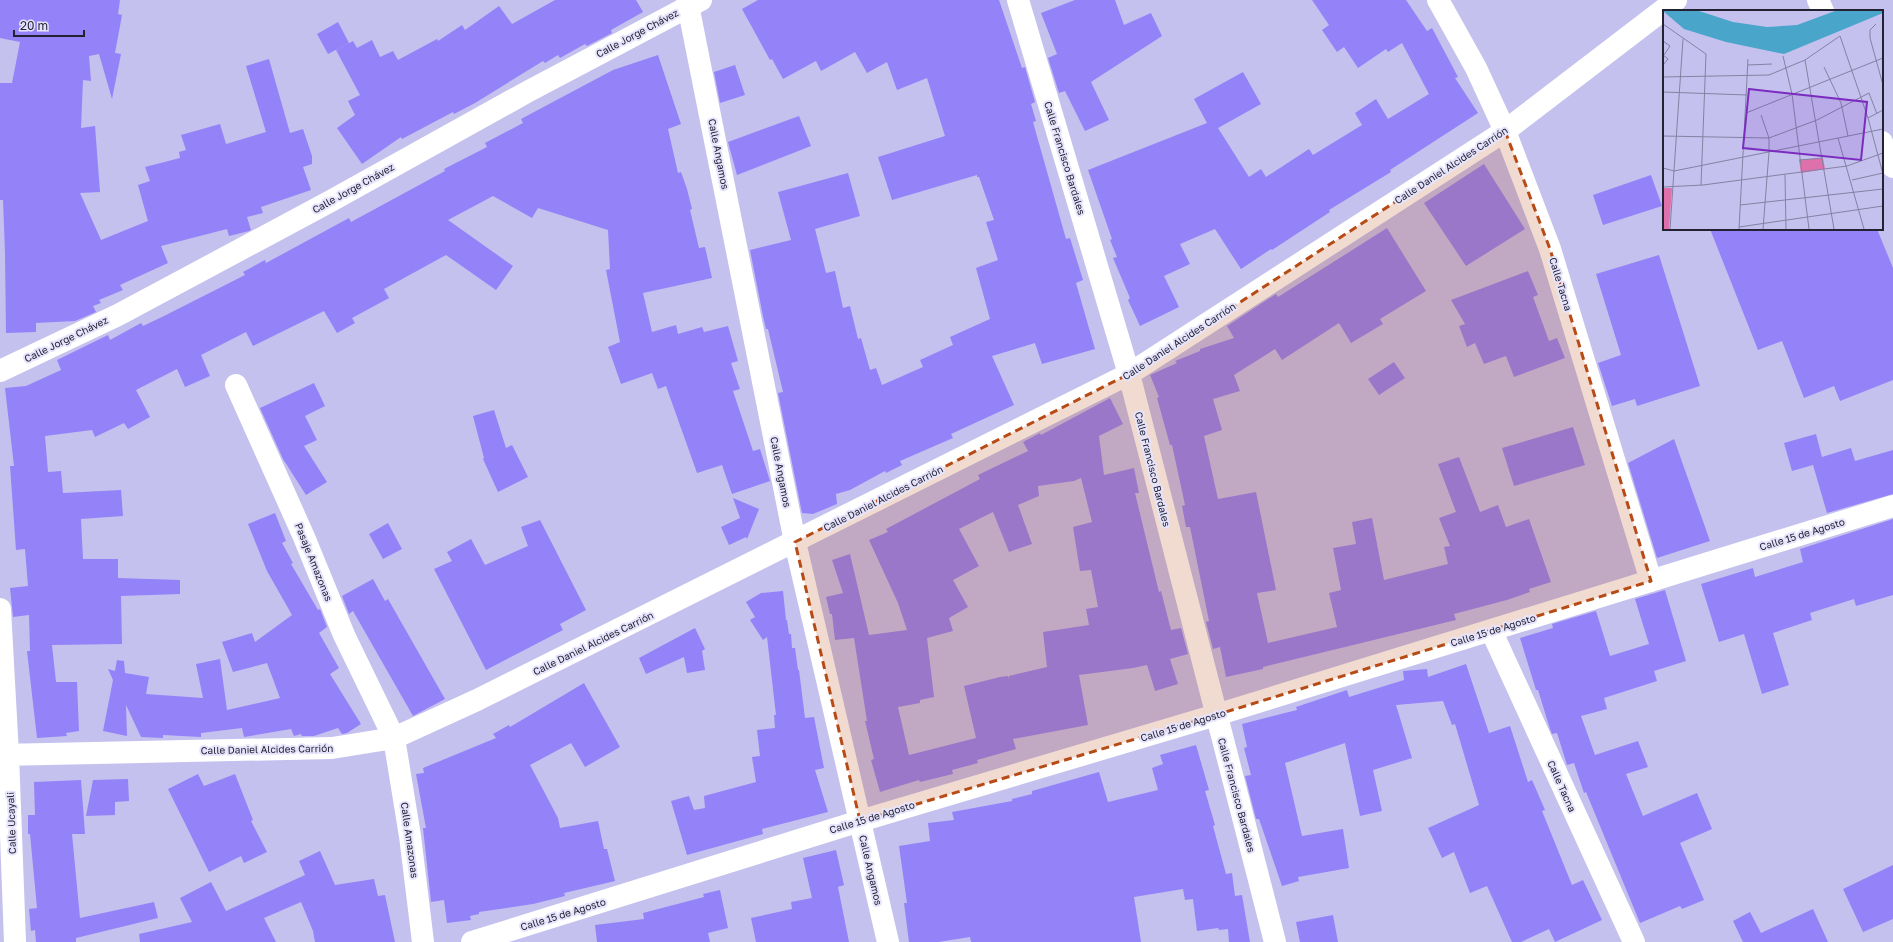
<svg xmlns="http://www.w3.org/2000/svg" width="1893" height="942" viewBox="0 0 1893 942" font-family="'Golos Text',sans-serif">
<rect width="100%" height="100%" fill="#c4c1ef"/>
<path fill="#9482f8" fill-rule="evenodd" d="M0,0h120l-2,14 4,1 -7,38 6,1 -9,45 -13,-45 -10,2 2,25 -8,-1 -2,48 14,-2 5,66 -20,1 21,47 47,-19 -10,-36 12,-4 -5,-14 35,-9 -1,-6 7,-2 -5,-15 39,-11 6,20 40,-12 -20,-66 23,-7 21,74 13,-4 9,27v8l-9,3 8,23 -50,17 2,6 -16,4 4,13 -2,1 -20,5 -2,-7 -66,17 7,17 -48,22 3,5 -24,10 2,3 -8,3 3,6 -21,9 -39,2v9l-30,1 -1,-80 -2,-53h-3v-117h12l8,-41 -20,-4z
M555,0h81l7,12 -32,18 1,3 -25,13 -2,-2 -25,14 -2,-3 -13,8 -2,-2 -68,42 -21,11 -1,-2 -51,27 -1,-2 -39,27 -25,-36 18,-13 -7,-14 12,-6 -24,-45 17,-9 4,7 15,-8 8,17 13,-6 5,9 39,-21 1,2 24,-16 3,5 34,-24 13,18z
M758,0h241l23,68 3,-1 10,35 -4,2 5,17 -3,1 33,117 4,-1 13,42 -7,3 19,66 -53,15 -7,-21 -43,13 22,49 -63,29 2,4 -53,23 2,4 -16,8 -1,-2 -35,19 -14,4 1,10 -24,10 -11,-1 -24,-120 5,-1 -15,-63h-2l-3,-13 -13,-66 41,-10 -13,-48 70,-19 12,43 -45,13 11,44 9,-2 8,37 7,-2 8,33 3,-1 9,32 6,-2 6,17 41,-18 -3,-7 33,-15 -3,-8 40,-18 -14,-51 22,-8 -12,-38 8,-2 -15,-43h-2v-2l-85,25 -14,-43 67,-21 -18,-58 -30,12 -10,-28 -20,11 -12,-21 -34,19 -5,-10 -33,18 -11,-20 -2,1 -28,-51z
M1075,0h40l9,25 27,-12 11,23 -71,46 18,38 -24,11 -20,-40 -6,2 -11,-35 9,-4 -16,-41z
M1312,0h94l21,31 5,-3 26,49 -3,1 23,35 -88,57 1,2 -62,38 1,2 -58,38 -1,-1 -30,20 -26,-40 -35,15 10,20 -26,12 15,31 -39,19 -12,-26 2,-2 -17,-40 4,-1 -7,-17 2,-1 -24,-69 119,-47 -13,-24 49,-27 18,32 -43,24 31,49 12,-8 5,8 43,-28 4,6 49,-30 -7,-12 21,-14 12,20 41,-25 -27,-51 -14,9 -2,-3 -28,19 -14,-21 -7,5 -15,-22 7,-5z
M338,22l11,21 -21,11 -11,-20z
M658,55l23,69 -13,5 10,44 3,-1 6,17 5,20 -2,1 9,38 6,-1 7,31 -69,15 9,39 24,-7 2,9 24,-7 2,5 24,-6 10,35 -7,2 9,26 -7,2 20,60 7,-2 10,32 -38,13 -10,-29 -25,8 -31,-87 -8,3 -6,-16 -31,11 -13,-37 12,-5 -14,-72 4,-1 -2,-39 -70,-22 -6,10 -39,-22 -45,24 65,46 -17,24 -50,-35 -62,34 5,9 -37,20 3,5 -18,10 -13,-22 -71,35 -7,-14 -45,23 9,21 -25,11 -8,-18 -41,21 14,27 -22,12 -4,-6 -29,14 -3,-7 -47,6 3,36 13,-1 2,22 58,-3 2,26 -42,3 2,40h35v19l62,2v14l-59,2 1,48 -70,1 4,37h21l2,49 -13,2 1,3 -30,2 -10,-87h3l-1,-36 -16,2 -3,-29 18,-2 -3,-37 -9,1 -6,-84h4l-9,-78 21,-2 35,-16 -4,-10 51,-25 2,5 31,-17 2,3 21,-10 81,-41 -2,-3 22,-12 1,3 83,-45 2,4 94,-51 -1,-2 43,-22 -2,-4 38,-20 -2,-4 92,-49z
M735,65l10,30 -25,8 -6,-31z
M799,116l12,30 -74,29 -9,-33z
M1484,164l41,65 -59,37 -42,-63z
M1651,175l11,31 -59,19 -10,-30z
M1387,228l39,63 -46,28 3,5 -32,19 -12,-20 -57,37 -7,-11 -41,26 6,16 -27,8 9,31 -18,6 14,63 38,-7 20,98 -19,3 11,50 69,-16 -8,-34 12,-3 -8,-42 23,-4 -4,-22 20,-4 12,62 64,-16 -4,-17 6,-1 -11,-28 17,-6 -18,-48 21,-7 21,55 18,-7 8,22 23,-8 22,63 -22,7 1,3 -23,8 -53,14 2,6 -193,47v2l-37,8 -6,-30 -7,2 -7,-27 3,-1 -19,-94h-4l-4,-21 3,-1 -13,-60h-2l-13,-47 2,-1 -9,-22 27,-12 -2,-2 25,-10v-2l34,-11 -7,-12 49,-32 2,3z
M1710,229h167l16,39v112l-53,21 -6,-15 -30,12 -22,-57 -24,9z
M1659,255l41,131 -63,20 -2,-7 -23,7 -14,-43 23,-8 -25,-81z
M1528,271l10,24 -5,2 16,44 8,-3 8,20 -51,19 -8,-21 -22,8 -9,-21 -8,4 -8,-21 6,-2 -14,-24z
M1394,362l11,16 -26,17 -11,-16z
M314,383l11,23 -20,10 12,24 -13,6 23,36 -21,13 -23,-36 -23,-51z
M1110,398l13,26 -24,12 5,39 30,-7 5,25h-4l24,99 2,-1 10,39 10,-2 7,26 -18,5 8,25 -23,7 -8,-26 -14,3 -54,7 9,50 -75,14 3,10 -39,11 1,3 -26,7 1,4 -33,8 -1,-2 -39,12 -9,-32 3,-1 -9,-38h2l-13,-83 -19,2 -3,-26h-2l-4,-17 17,-4 -11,-33 18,-6 19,81 38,-5 -9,-27 -29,-63 19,-8 -2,-3 94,-50 -2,-4 50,-24 -5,-9 17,-9 1,2zM1081,478l11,44 -19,5 7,44 11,-1 7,37 -12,2 3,16 -46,7 4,35 -38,9v3l-1,-3 -8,1 -36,9 12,52 -67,17 -11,-48 22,-4v-3l14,-3 -7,-59 26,-7 -4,-13 19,-11 -15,-27 26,-14 -20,-37 34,-17 16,40 23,-8 -14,-39 21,-9 -1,-10 36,-5z
M494,410l12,38 6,-3 16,32 -30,15 -15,-33 1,-1 -11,-42z
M1573,427l12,38 -71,21 -12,-38z
M1816,434l6,23 29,-9 4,13 38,-11v44l-66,19 -14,-48 -21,6 -8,-28z
M1674,439l36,102 -53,17 -29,-95z
M733,498l26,11 -12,30 -1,-2 -17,8 -8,-18 19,-9z
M275,513l11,28 -4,2 11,20 -2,1 27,46 2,-1 7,18 -8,6 20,35 -9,6 31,50 -14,9 -5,1 -4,-6 -24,8h-12l-1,-2 -7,2 -3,-7 -47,8 -2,-9 -41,5v4l-38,-2v3l-22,-1 -15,-32 1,31 -24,-5 10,-51 -5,-11 7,2 2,-11 7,1 1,12 24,4 -3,17 57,4 -7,-34 24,-5 7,51 53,-12 -13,-35 -34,9 -11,-30 30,-9 3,9 37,-27 -25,-44 -19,-47z
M1893,519v76l-37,11 -2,-7 -44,14 2,7 -39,13 16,52 -27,9 -18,-60 -25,8 -18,-58 52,-16 2,9 48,-15 -3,-13z
M540,520l46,90 -26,14 3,6 -77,40 -52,-101 18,-8 -5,-9 24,-13 14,26 43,-19 -7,-19z
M388,523l14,26 -19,10 -14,-25z
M373,579l12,22 3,-2 57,100 -32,17 -60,-105 -4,3 -7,-18z
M1665,590l21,71 -32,10 3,10 -53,17 3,11 -26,7 14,39 43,-14 10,26 -22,7 17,42 54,-23 15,36 -32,14 24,57 -22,9 -2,-3 -40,17 -54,-131 -2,1 -10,-30 -7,2 -10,-32 -5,1 -2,-5 -12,-39h-2l-16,-52 33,-10 -1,-4 44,-13 14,45 39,-12 -14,-45z
M783,591l3,29h1l2,14h2l1,14h3l3,22h1l6,48 9,-1 10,51 -9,2 13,42 -66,17 1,5 -76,21 -16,-54 18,-5 5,14 11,-2 -1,-12 52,-14 -4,-25 8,-1 -3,-26 18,-2 -1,-13h2l-9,-78 -4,3 -13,-20 5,-3 -9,-15 15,-9z
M695,628l10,21 -3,2 3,19 -18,3 -3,-16 -38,17 -7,-16z
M1466,664l23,69 21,-7 18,56 4,-2 13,30 -3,1 30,74 11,-5 19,40 -47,22 -6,-13 -28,13h-9l-25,-56 -17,7 -16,-41 -12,6 -14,-30 51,-23 -24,-81 -3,1 -9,-24 -47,4 16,53 -39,12 9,41 -22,5 -15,-73 -60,20 17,73 41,-7 6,39 -51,9 1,4 -17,5 -23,-67h-3l-11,-43 6,-1 -7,-27 3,-1 -5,-23 55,-14 -1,-3 51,-17 2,7 55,-17 -1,-9 24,-2 1,8z
M584,683l36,64 -35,20 -14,-24 -41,22 28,53 2,10 38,-7 6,28h3l8,32 -51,12 1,3 -32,8 -54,8v2l-9,2 1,4 -24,3 -3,-23 -13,2 -8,-74h3l-10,-54 8,-1 -1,-5 73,-30 -3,-4 16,-9 1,2z
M1196,745l13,45 -4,1 10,34 -2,1 13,48 6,-1 3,23 7,-1 8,47h-21l-1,-13 -9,1 -1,-2 -21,3 -4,-32 -8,1 -2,-11 -49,8 7,45h-170l-1,-5 -32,5h-29l-5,-39h3l-8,-57 31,-5 -2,-18 26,-3 -2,-8 60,-11v-2l20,-5v-3l67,-19 9,30 50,-12 -6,-22 11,-4 -3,-9z
M198,774l6,12 31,-12 18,46 -2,1 16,31 -23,11 -3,-7 -32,16 -41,-83z
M128,779l1,22 -14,1v13l-29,1 7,-36z
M81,780l4,54h-13l8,84 74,-16 4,16 -82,20v4h-40l-1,-12 -4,1 -2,-22 8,-1 -7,-74h-2v-19h7l-1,-33z
M836,850l8,35 -6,2 11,55h-93l-5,-24 41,-9 -1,-7 21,-4 -9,-40z
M320,851l15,34 39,-6 4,17 7,-1 10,47h-80l-2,-11 -12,-29 -37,16 12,24h-136l-1,-8 53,-12 -12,-24 31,-16 15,29 79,-36 -6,-14z
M1893,865v54l-30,13 -20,-43z
M720,890l8,38 -20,5 2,9h-113l-2,-17 49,-6 -1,-6 61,-16 -1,-3z
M1813,909l15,33h-85l-10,-21 17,-9 11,21z
M1333,915l5,27h-38l-4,-20z"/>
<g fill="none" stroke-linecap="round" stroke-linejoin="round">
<path stroke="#fff" stroke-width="22" d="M687,0l108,542 93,400
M1018,0l111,374 146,568
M1438,0l38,68 29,63 45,118 101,332
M1818,0l5,11
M1882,142l11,25
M0,371l118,-56 211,-113 198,-110 174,-92
M236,385l68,152 40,98 50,103 16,98 13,106
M0,609l8,145 7,188
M1491,630l143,312
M0,755l332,-7 62,-10 83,-38 652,-326 376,-243 171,-131
M472,942l388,-121 356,-106 677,-209"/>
</g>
<path fill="#b74b16" fill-opacity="0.2" stroke="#b74b16" stroke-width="3" stroke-dasharray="8 5" stroke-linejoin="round" d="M1505,131l45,118 101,332 -435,134 -356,106 -65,-279 334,-168z"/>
<g text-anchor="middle" stroke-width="4" stroke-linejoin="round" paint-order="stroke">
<g font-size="10" fill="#232132" stroke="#e6e4fc">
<text transform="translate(637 33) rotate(-28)" y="4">Calle Jorge Chávez</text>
<text transform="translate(719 154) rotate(79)" y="4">Calle Angamos</text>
<text transform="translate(1065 158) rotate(73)" y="4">Calle Francisco Bardales</text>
<text transform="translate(1451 165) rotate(-33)" y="4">Calle Daniel Alcides Carrión</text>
<text transform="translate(353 188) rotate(-29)" y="4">Calle Jorge Chávez</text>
<text transform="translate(1561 284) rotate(73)" y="4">Calle Tacna</text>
<text transform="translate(66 339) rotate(-26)" y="4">Calle Jorge Chávez</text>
<text transform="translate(1179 341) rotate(-33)" y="4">Calle Daniel Alcides Carrión</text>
<text transform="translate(1153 469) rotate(76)" y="4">Calle Francisco Bardales</text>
<text transform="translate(781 472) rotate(79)" y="4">Calle Angamos</text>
<text transform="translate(883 498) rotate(-27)" y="4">Calle Daniel Alcides Carrión</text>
<text transform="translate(1802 534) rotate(-17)" y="4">Calle 15 de Agosto</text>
<text transform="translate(314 562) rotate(68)" y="4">Pasaje Amazonas</text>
<text transform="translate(1493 630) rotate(-17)" y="4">Calle 15 de Agosto</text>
<text transform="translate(593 643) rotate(-26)" y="4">Calle Daniel Alcides Carrión</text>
<text transform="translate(1183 725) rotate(-17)" y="4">Calle 15 de Agosto</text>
<text transform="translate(267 749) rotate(-1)" y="4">Calle Daniel Alcides Carrión</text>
<text transform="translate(1562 786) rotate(66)" y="4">Calle Tacna</text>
<text transform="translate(1237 795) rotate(75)" y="4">Calle Francisco Bardales</text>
<text transform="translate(872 817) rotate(-17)" y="4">Calle 15 de Agosto</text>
<text transform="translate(11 823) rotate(-92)" y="4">Calle Ucayali</text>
<text transform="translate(410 840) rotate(82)" y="4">Calle Amazonas</text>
<text transform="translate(871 870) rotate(77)" y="4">Calle Angamos</text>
<text transform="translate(563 914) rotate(-17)" y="4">Calle 15 de Agosto</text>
</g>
</g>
<g transform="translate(1663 10)">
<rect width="220" height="220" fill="#c4c1ef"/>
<path d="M160,148l2,11 -24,4 -2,-13zM0,178h9l-3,41h-6z" fill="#de70ab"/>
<path d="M0,1h36l34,11 34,5 30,-2 38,-14h48v2l-99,41 -58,-12 -42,-13z" fill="#4aa5ca"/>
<path fill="none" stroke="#8481a3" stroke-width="1" d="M0,14l43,30 -5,131M213,14l-6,6v8l13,47M0,31l7,5 -6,9M120,46l9,38 17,135M142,50l29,169M0,55l5,-6 -5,-4M85,55l24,-1M161,57l17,36 7,33M0,67l106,-2 36,-15 35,-24 28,82 15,56M0,82l84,3M83,103l137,-55M98,105l8,23v14l-6,77M205,108l15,-8M0,126l106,2 48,-18 52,-27 8,21M175,128l26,91M136,150l24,-2M0,158l11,3 209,-42M122,165l1,54M189,170l31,-7M0,177l40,-2 144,-19 36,-13M77,195l143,-16M76,217l144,-21M7,219l13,-190M76,219l9,-170"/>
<path fill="#7b2cbf" fill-opacity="0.15" stroke="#7b2cbf" stroke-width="2" d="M86,79l118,13 -6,58 -118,-12z"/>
<rect width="220" height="220" fill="none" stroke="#232132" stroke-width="2"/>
</g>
<path d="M14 30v6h70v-6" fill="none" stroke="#232132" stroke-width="2"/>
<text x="20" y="30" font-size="12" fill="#232132" stroke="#e6e4fc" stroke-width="3" paint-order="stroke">20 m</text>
</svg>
